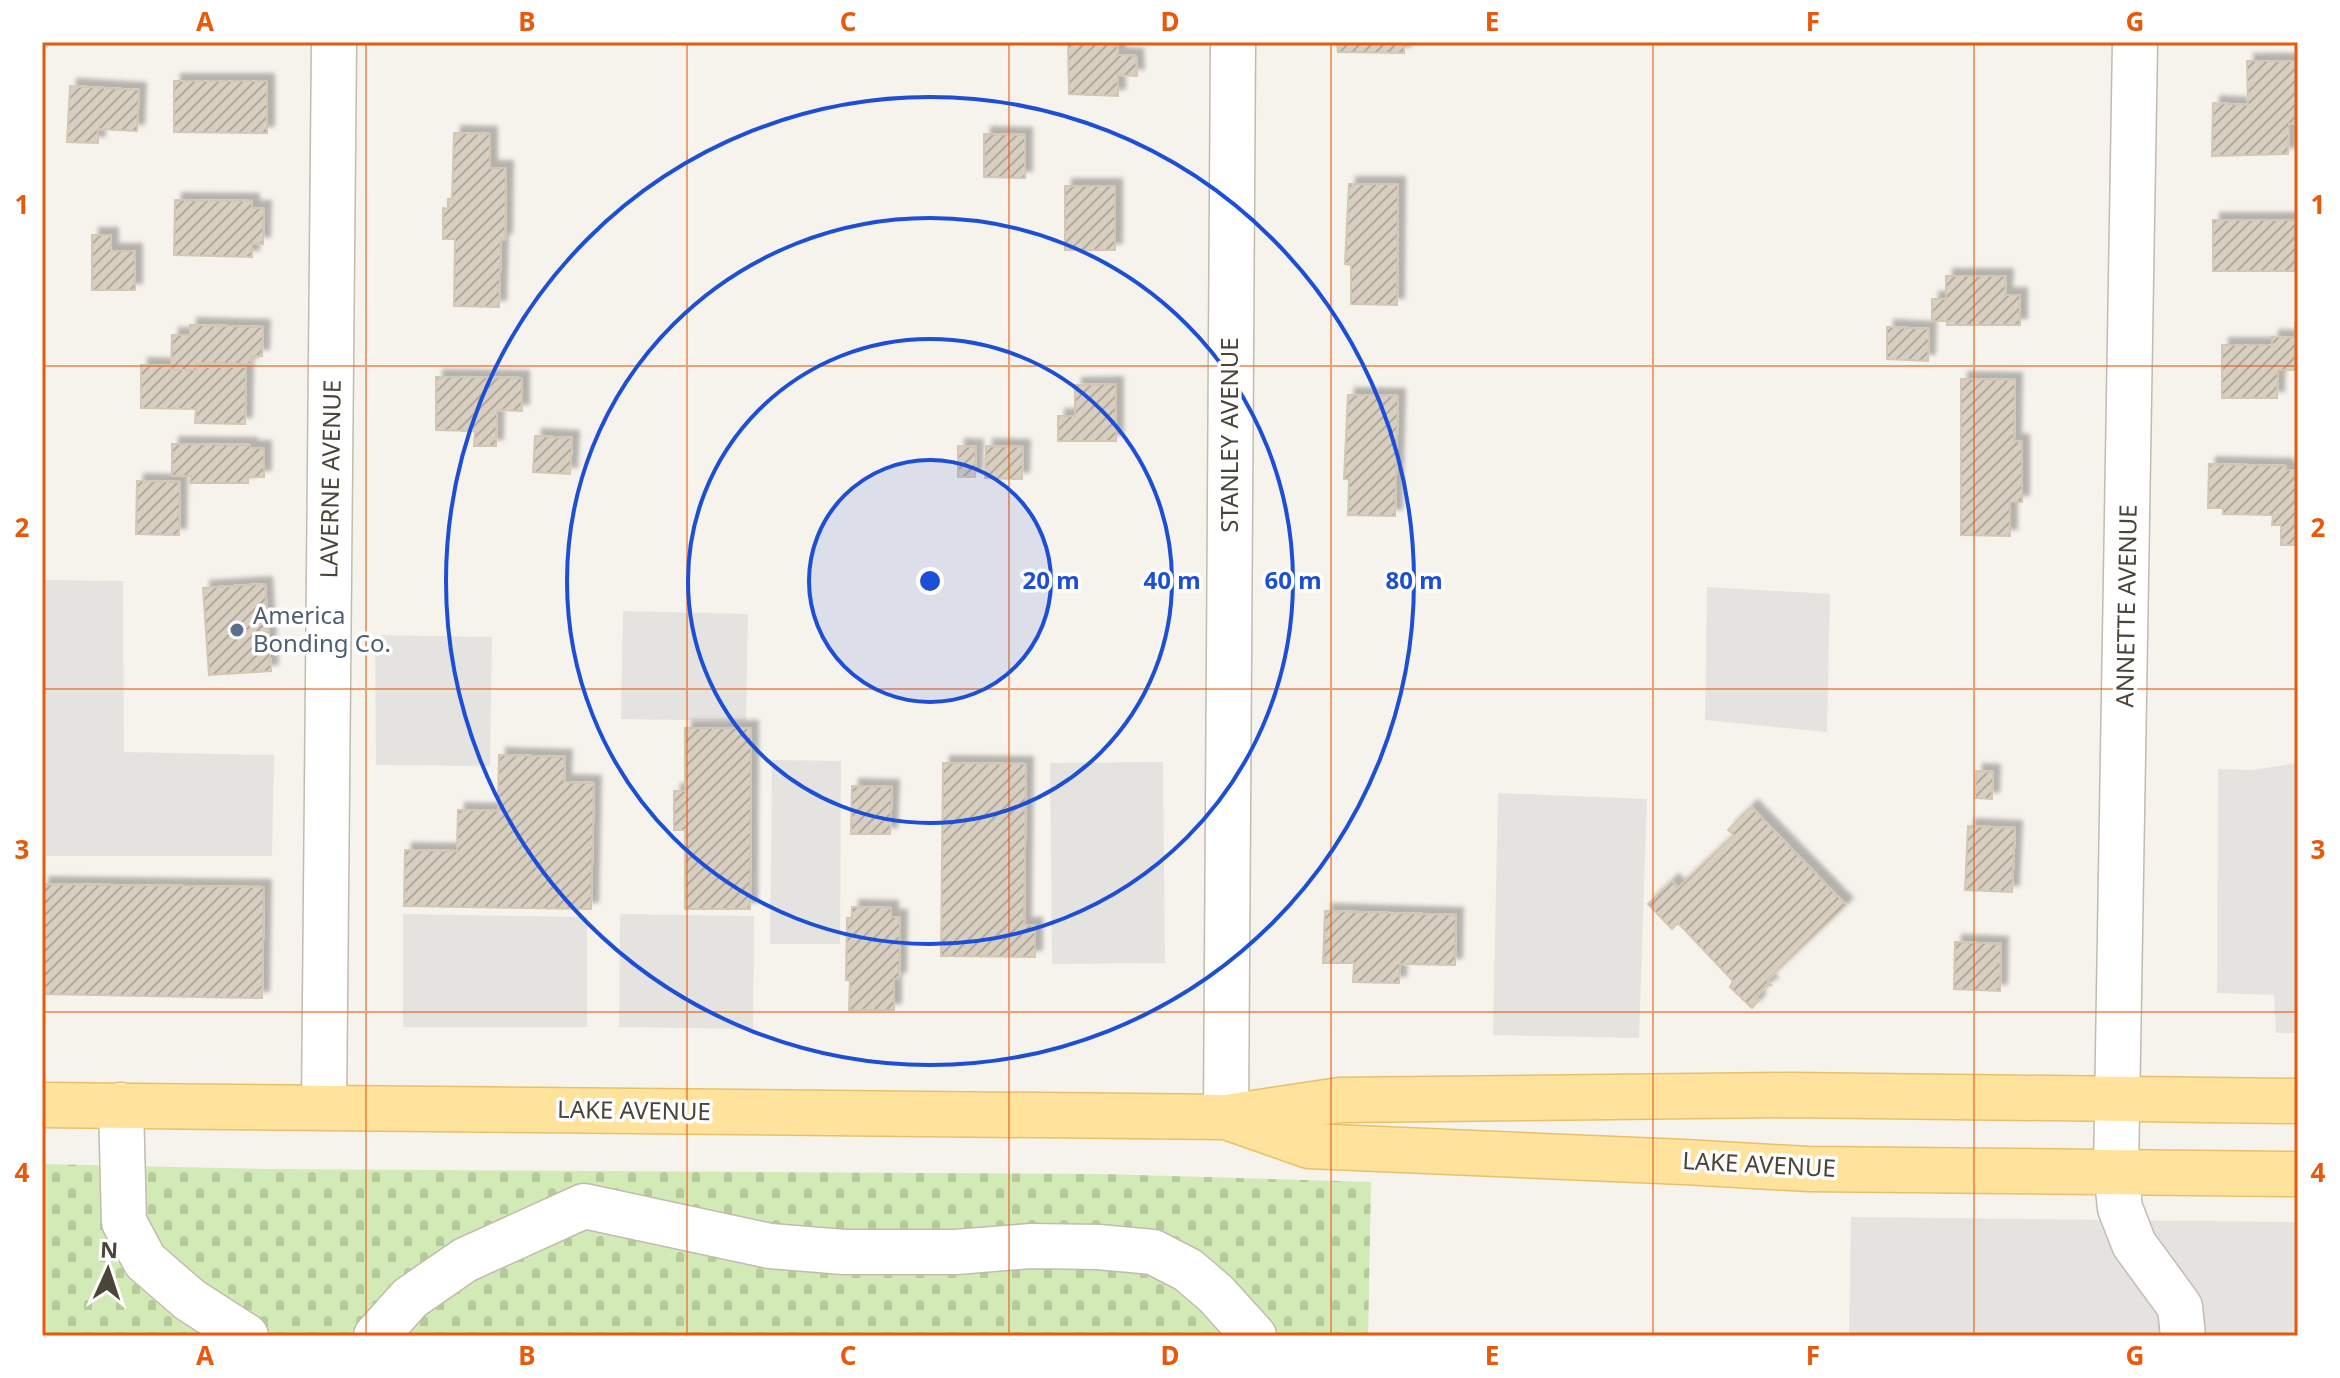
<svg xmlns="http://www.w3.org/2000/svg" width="2340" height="1378" viewBox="0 0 2340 1378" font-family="'Noto Sans',sans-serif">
<defs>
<pattern id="cemetery-stones" width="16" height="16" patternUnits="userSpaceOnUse" patternTransform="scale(2)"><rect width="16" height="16" fill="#d2eab5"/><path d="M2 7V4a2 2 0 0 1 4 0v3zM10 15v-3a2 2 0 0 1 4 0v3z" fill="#b6ca9c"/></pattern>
<pattern id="building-hatch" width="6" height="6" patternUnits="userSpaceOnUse" patternTransform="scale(2)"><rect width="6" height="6" fill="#d8cfc1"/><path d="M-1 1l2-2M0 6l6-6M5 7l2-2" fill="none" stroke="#b1aa9e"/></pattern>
<filter id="shadow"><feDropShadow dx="7" dy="-7" stdDeviation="2" flood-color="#0004"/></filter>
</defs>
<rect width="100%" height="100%" fill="#f6f3ec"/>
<path fill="url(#cemetery-stones)" d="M42,1164l223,5 838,5 268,8 -3,154h-1326z"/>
<path fill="#e5e3e0" d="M42,580l81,1 1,171 150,3 -2,101h-230z
M1707,587l123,7 -3,138 -122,-12z
M623,611l125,3 -2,107 -125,-2z
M375,635l117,2 -2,129 -114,-1z
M772,760l69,1 -1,183h-70z
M1163,762l2,201 -113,1 -2,-201z
M2298,763v270h-22l-2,-38 -57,-2 1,-224 35,1z
M1498,793l149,6 -8,239 -146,-3z
M403,914l184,3v110h-184z
M620,914l134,2 -1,113 -134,-2z
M1851,1217l447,5v114h-449z"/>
<path fill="url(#building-hatch)" stroke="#d3c7b4" stroke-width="2" filter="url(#shadow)" d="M1068,42h49l1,13 18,1 1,20 -19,-1v21l-49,-2z
M1337,42h67v11l-66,-1z
M2247,61h51v62l-9,1 -1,30 -76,2 1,-53 35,2z
M174,81h93v52l-93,-1z
M70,86l69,4 -2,41 -39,-2v14l-31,-1z
M454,133l36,1v34h16l-1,72h-4l-2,67 -45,-1 1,-67h-12v-31l5,1v-10h4z
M984,134l41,1v43l-41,-1z
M1349,184h49l-1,121 -46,-1v-39l-6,-1z
M1065,186h50v64h-50z
M175,200l77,1v7h12l-1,36 -11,-1v14l-78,-2z
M2213,220h85v51h-85z
M92,235h19v16h24v39h-43z
M1946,276h60l-1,19h15v30h-73v-4h-15v-22h14z
M2295,324h3v46h-20l-1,28h-55v-53h50v-8l23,1z
M190,325l73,2 -1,29h-11v8l-55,-1 1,7h-26l1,-35h18z
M1887,327l42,2 -1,32 -41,-2z
M141,365l30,1v4h26l-1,-3h50l-1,57 -50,-1 1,-14 -55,-1z
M436,377l86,1v33l-25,-1 -1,36h-22l1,-15 -39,-1z
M1961,379l54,1 -1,61 8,1v60h-12v34l-49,-1z
M1116,384v57h-58v-25h17v-31z
M1348,395l50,1 -3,120 -47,-1 1,-36h-5z
M535,436l37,2 -2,36 -37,-2z
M172,444l78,1v3h14v29h-16v6h-58l1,-7h-19z
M958,446l18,1 -1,30h-17z
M986,446l37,1 -1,32 -37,-1z
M2209,464l77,2v4h12v75h-17v-20h-9l1,-10 -50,-1v-6h-15z
M137,481l43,1 -1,53 -43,-1z
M265,584l6,87 -62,4 -6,-87z
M685,728h66l-1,181h-65v-79h-11v-39h11z
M499,755l66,2 -1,25 30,1 -3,126 -187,-3 1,-56 52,1 1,-41 40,1z
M943,763l83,1 -2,161h11v32l-94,-1z
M1976,771l17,1 -1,27 -17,-1z
M852,786l40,1 -2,47h-39z
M1751,807l95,98 -79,75 4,5 -5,1 -11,12 4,2 -7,8 -22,-21 3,-6 -55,-58 -6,6 -24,-25 24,-23 6,7 56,-53 -6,-5z
M1968,826l47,2 -3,64 -47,-2z
M42,884l222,3 -2,111 -220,-4z
M852,907l39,1v9h9l-1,62h-5v31h-45l1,-30h-4l1,-62h5z
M1325,911l131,4 -1,50 -55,-1 -1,19 -46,-1 1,-19h-31z
M1955,942l46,2 -1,47 -46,-2z"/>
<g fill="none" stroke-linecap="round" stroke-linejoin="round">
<g stroke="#c2bbae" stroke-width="47">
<path id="minor" d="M2135,42l-19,1129 4,37 14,36 46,63 3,29
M121,1105l3,117 21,39 45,39 56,36
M324,1107l10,-1065
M1226,1117l7,-1075
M376,1336l34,-38 55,-38 119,-54 186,40 74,6h112l75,-6 67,1 55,5 35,18 28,24 38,42"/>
</g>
<g stroke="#e6c16a" stroke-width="47">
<path id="major" d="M42,1105l1184,12 114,-17 450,-5 508,6
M1232,1119l77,27 375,16 124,7 490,5"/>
</g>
<use href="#minor" stroke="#fff" stroke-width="44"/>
<use href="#major" stroke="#ffe39c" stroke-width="44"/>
</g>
<path fill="none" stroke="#e8590c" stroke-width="2" stroke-opacity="0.55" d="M366,42v1294M687,42v1294M1009,42v1294M1331,42v1294M1653,42v1294M1974,42v1294M42,366h2256M42,689h2256M42,1012h2256"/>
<circle cx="930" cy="581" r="121" fill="#1d4ed8" fill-opacity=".12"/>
<g fill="none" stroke="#1d4ed8" stroke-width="4">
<circle cx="930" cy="581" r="121"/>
<circle cx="930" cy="581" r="242"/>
<circle cx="930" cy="581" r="363"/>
<circle cx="930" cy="581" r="484"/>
</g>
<circle fill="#5c6f8a" stroke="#fff" stroke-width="3" cx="237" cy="630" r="8"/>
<g text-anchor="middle" stroke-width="7" stroke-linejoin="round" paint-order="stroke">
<g font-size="24" fill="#4b4439" stroke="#fff">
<text transform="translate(1230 435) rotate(-90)" y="8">STANLEY AVENUE</text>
<text transform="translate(331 479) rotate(-89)" y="8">LAVERNE AVENUE</text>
<text transform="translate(2127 606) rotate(-89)" y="8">ANNETTE AVENUE</text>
<text transform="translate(634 1111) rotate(1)" y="8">LAKE AVENUE</text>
<text transform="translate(1759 1165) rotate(3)" y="8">LAKE AVENUE</text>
</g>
<g font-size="24" fill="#4e5e75" stroke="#fff" text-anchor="start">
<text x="253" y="624">America<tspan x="253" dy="28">Bonding Co.</tspan></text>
</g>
</g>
<circle cx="930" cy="581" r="12" fill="#1d4ed8" stroke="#fff" stroke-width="4"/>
<g font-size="24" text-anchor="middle" font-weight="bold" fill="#1d4ed8" stroke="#fff" stroke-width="7" stroke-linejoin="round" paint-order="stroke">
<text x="1051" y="589">20 m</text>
<text x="1172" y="589">40 m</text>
<text x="1293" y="589">60 m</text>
<text x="1414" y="589">80 m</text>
</g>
<rect width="2340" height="1378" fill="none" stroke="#ffffff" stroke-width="88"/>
<g transform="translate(108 1270) rotate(3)" stroke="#ffffff" stroke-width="6" paint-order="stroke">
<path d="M0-6L14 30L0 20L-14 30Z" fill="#4b4439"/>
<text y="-12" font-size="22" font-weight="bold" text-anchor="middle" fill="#4b4439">N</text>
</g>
<rect x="44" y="44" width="2252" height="1290" fill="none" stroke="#e8590c" stroke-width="3"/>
<g font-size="26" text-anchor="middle" font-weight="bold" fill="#e8590c">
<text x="205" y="31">A</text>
<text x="527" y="31">B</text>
<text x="848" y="31">C</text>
<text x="1170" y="31">D</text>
<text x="1492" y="31">E</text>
<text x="1813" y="31">F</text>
<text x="2135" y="31">G</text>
<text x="22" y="214">1</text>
<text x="2318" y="214">1</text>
<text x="22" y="537">2</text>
<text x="2318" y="537">2</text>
<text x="22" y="859">3</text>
<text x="2318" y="859">3</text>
<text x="22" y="1182">4</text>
<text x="2318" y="1182">4</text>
<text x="205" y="1365">A</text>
<text x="527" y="1365">B</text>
<text x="848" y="1365">C</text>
<text x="1170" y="1365">D</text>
<text x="1492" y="1365">E</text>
<text x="1813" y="1365">F</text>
<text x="2135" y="1365">G</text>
</g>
</svg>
